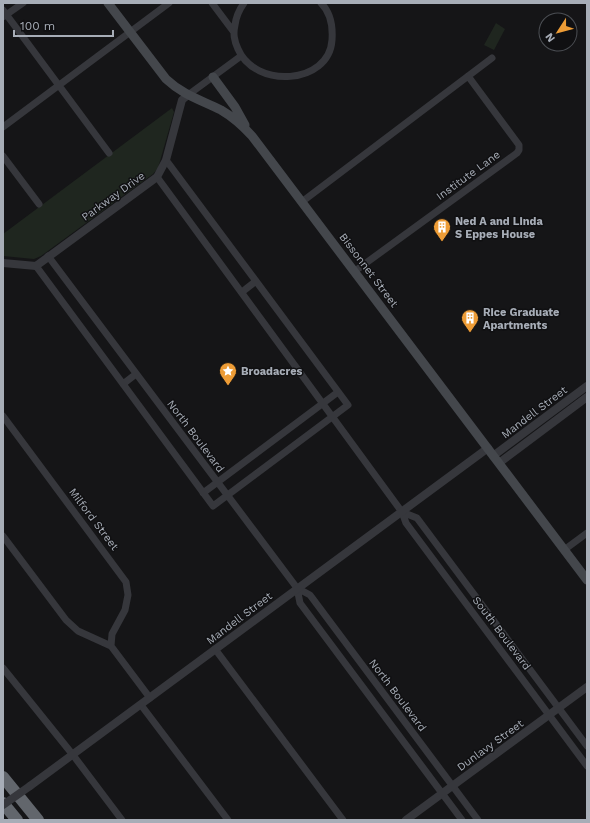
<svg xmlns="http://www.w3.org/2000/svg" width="590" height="823" viewBox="0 0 590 823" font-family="'Work Sans',sans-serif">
<rect width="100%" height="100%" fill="#151517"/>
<path fill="#1f261f" d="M496,23l9,6 -11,21 -10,-5z
M172,108l2,4 -16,56 -5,6 -112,82 -7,3 -31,-3v-22z"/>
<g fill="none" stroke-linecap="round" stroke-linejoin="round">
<path stroke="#36373c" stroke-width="7" d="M212,3l21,28
M244,3c-5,7 -8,14 -9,22 -2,9 -1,15 3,24 17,40 91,36 94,-9 1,-14 -1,-27 -11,-37
M3,10l106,143
M3,17l20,-14
M188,95l53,-39
M3,127l166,-124
M3,156l36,48
M157,177l245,335 4,11 181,243
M303,201l189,-143
M48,256l249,332 13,7 168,225
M36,266l177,240 135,-101 -182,-245
M355,271l162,-118 2,-3v-5l-51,-69
M242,292l14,-11
M123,384l13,-10
M3,416l123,166 2,13 -3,15 -13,24 -1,12
M203,493l135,-101
M402,512l15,6 170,228
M3,536l63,84 12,11 33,15 39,52
M564,550l23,-17
M297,588l3,15 162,217
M215,649l128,171
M3,668l70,87 49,65
M141,705l87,115"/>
<path stroke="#36373c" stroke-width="8" d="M3,263l33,3 121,-89 9,-17 16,-60 6,-5
M493,456l94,-70
M499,463l88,-66
M30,786l458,-338
M406,820l181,-133"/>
<path stroke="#44474c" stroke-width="9" d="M108,3l58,76c17,16 35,21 55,31 12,7 22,16 31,26l335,444
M213,77l22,30 10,18"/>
<path stroke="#62666c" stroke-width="12" d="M3,777l35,43
M3,803l14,17"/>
<path stroke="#36373c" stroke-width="8" d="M3,805l27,-19"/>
</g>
<defs>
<g id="building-pin" transform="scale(0.9)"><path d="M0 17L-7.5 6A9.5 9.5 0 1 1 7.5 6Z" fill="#ed9c36" stroke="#101012"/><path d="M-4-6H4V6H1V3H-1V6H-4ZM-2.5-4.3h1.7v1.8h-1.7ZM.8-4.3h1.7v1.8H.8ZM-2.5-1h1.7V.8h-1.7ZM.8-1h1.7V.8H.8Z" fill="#fff"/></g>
<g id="sight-pin" transform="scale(0.9)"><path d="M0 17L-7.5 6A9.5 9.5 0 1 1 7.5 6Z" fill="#ed9c36" stroke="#101012"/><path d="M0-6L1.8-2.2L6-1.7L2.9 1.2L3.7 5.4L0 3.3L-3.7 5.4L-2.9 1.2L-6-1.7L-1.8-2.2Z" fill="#fff"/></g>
</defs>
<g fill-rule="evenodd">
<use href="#building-pin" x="442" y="227"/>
<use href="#building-pin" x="470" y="318"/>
<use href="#sight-pin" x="228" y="371"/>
</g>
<g text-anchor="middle" stroke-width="3" stroke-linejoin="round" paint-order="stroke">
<g font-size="11" fill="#a7adb7" stroke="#101012">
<text transform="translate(468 175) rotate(-36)" y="4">Institute Lane</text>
<text transform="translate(113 196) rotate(-36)" y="4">Parkway Drive</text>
<text transform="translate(369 270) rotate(53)" y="4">Bissonnet Street</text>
<text transform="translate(534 412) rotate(-37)" y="4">Mandell Street</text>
<text transform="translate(196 436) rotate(53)" y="4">North Boulevard</text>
<text transform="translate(94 519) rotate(53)" y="4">Milford Street</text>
<text transform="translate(239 618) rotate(-37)" y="4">Mandell Street</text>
<text transform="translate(502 633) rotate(53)" y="4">South Boulevard</text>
<text transform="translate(398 695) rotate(53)" y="4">North Boulevard</text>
<text transform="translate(490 745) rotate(-36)" y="4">Dunlavy Street</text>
</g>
<g font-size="11" font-weight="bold" fill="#a7adb7" stroke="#101012" text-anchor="start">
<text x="455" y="225">Ned A and Linda<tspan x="455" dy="13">S Eppes House</tspan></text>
<text x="483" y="316">Rice Graduate<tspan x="483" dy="13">Apartments</tspan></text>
<text x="241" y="375">Broadacres</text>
</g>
</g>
<rect width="590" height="823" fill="none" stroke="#a7adb7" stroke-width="8"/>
<g transform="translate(558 32) rotate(234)"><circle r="19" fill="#101012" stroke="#4c4f54"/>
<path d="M0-3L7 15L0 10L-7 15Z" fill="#ed9c36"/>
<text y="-6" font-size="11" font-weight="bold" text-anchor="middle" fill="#a7adb7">N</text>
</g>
<path d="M14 30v6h99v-6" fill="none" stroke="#a7adb7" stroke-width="2"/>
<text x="20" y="30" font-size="12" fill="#a7adb7" stroke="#101012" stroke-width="3" paint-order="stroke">100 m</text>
</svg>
